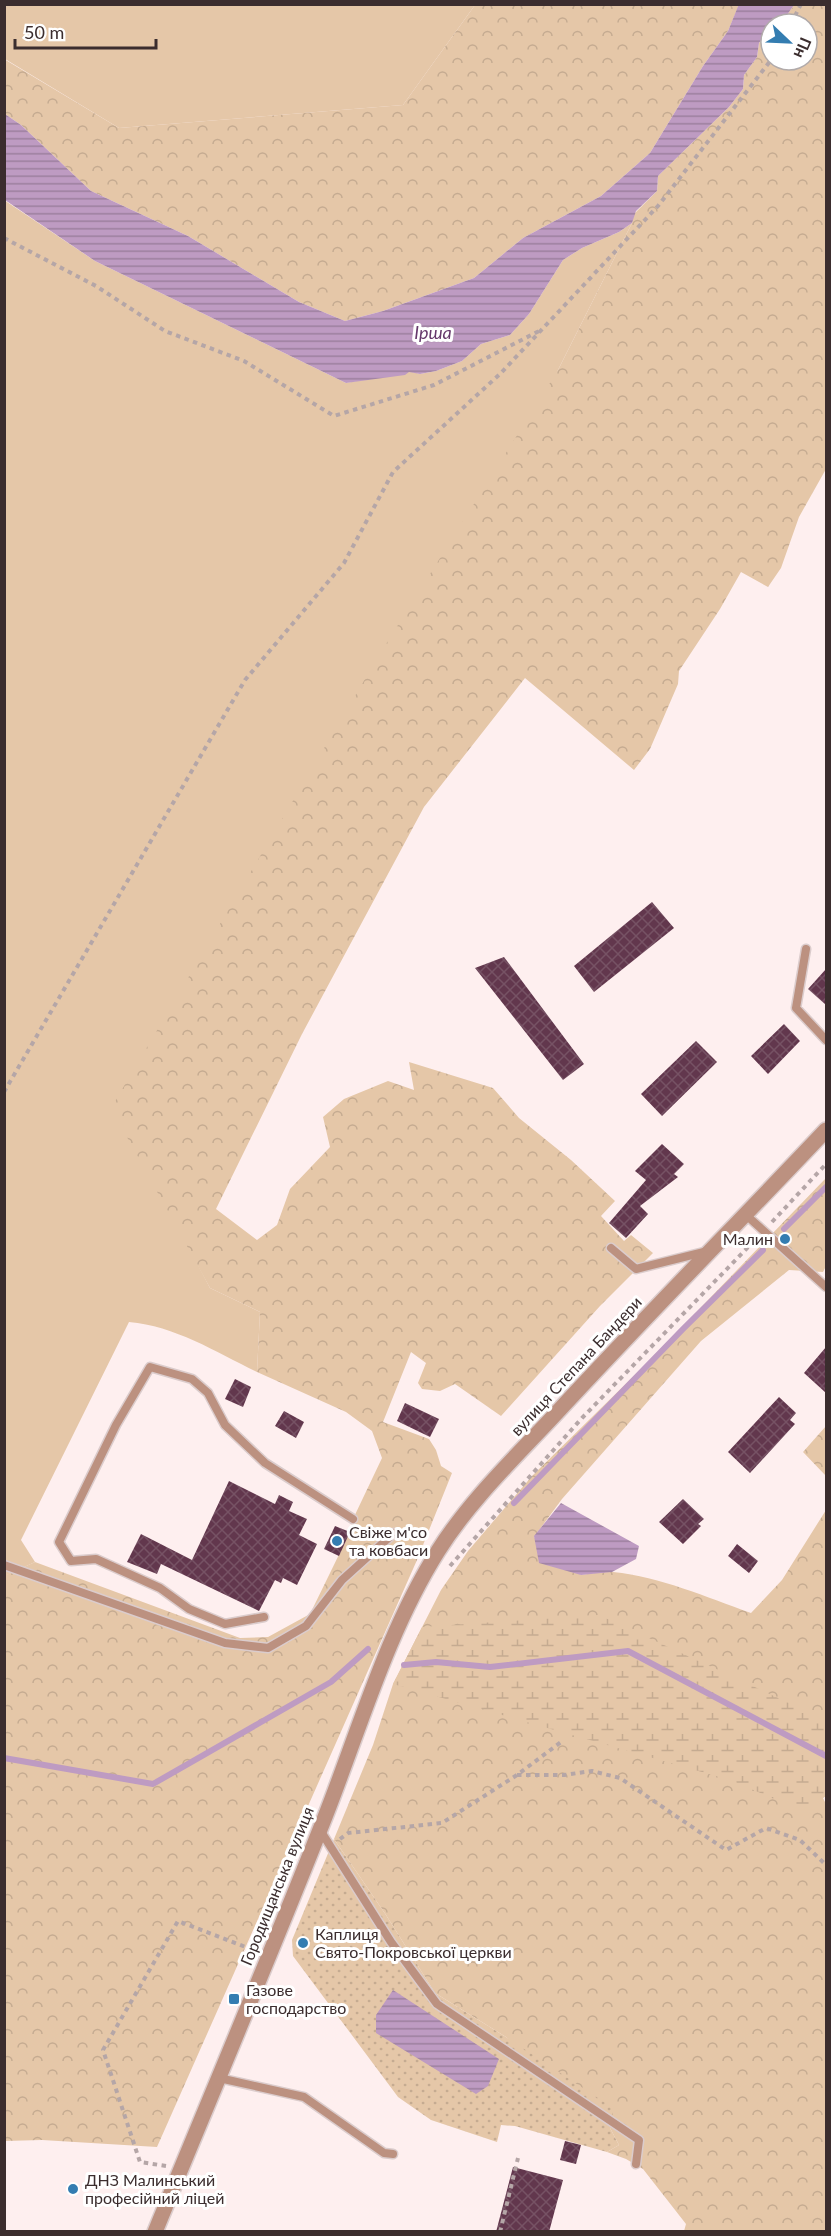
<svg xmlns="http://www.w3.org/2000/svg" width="831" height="2236" viewBox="0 0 831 2236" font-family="Lato,sans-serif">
<defs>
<pattern id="forest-crowns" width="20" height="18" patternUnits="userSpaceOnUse" patternTransform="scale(1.5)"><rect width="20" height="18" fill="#e5c7a8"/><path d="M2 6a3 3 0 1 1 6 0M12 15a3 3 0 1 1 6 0" fill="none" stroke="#c5ab91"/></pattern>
<pattern id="wetland-marsh" width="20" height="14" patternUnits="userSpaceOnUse" patternTransform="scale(1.5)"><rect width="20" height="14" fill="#e5c7a8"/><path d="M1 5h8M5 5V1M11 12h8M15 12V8" fill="none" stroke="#c5ab91"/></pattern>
<pattern id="park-dots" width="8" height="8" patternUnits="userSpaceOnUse" patternTransform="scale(1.5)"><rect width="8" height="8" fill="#e5c7a8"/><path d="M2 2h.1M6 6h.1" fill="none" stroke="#c5ab91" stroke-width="1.8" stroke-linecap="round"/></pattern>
<pattern id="water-rules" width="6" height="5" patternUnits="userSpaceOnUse" patternTransform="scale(1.5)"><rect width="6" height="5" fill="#be9bc2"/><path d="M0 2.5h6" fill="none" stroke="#9c7f9e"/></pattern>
<pattern id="building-cross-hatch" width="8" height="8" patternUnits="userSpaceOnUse" patternTransform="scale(1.5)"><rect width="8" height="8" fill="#62374d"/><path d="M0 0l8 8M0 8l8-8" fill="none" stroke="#765264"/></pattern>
</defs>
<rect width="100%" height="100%" fill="#feefef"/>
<path fill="#e5c7a8" d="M4,5h471l-72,100 -284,23 -114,-69z
M4,200l91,61 251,122 63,-12 11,3 16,-3 26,-10 19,-17 29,-9 19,-21 34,-54 19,-12 37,-16 13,-9 -74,147 -370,876 22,42 50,24 -3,60c-41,-20 -82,-46 -128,-50l-108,218 14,22 -30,14z"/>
<path fill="url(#forest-crowns)" d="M475,5h264l-11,26 -25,35 -53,87 -49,43 -78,42 -49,40 -91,33 -38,10 -46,-19 -111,-66 -97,-45 -70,-66 -16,-11 -1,-55 115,69 284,-23z
M794,5h32v464l-27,48 -18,51 -13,19 -27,-15 -21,37 -41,62 -1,13 -28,65 -16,21 -109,-92 -101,129 -122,227 -86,175 41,31 20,-15 13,-36 40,-42 -7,-30 21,-18 44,-18 26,9 -5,-28 84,26 26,30 52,42 44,41 -14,15 23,25 7,-6 22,18 -53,53 -99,110 -46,-32 -15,7 -18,-2 -4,-6 8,-20 -15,-11 -28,70 46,17 7,11 5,16 11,7 -35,87 -260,587 -115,-7 -37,1 -1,-565 31,-14 205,76 28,-1 42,-23 40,-82 3,-13 29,-61 -10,-27 -26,-19 -89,-40 3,-60 -50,-24 -99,-180 270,-456 177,-282 74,-147 2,-9 23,-23 1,-15 71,-69 14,-18 1,-14 13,-18 2,-14 12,-17v34h36v-36h-35l4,-6 11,-3z
M826,1178v88l-3,6 -34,-2 -88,71 -139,158 -28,38 47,38c10,-1 22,-4 32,-3 48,5 93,25 138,41l31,-33 44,-70v286l-3,2 3,6v427h-142l2,-7 -43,-55 -17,-10 -19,-7 12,-7 -9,-17 -104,-91 -71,-44 -49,-78 -52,-76 39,-94 20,-61 48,-94 27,-39 64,-75 118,-116z
M826,1426v50l-23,-24z"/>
<path fill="url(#wetland-marsh)" d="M599,1615l227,105v76l-26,14 -70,-30 -337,-96 29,-57z"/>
<path fill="url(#park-dots)" d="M334,1839l52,76 49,78 71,44 107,71 -3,20 9,17 -12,7 -92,-26 -14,-1 -4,17 -66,-22 -33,-23 -105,-141 -1,-16z"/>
<path fill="url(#water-rules)" d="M739,4l55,1 -7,10 -11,3 -17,25 -2,14 -13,18 -1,14 -14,18 -71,69 -1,15 -21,20 -4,12 -13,9 -37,16 -19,12 -34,54 -19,21 -29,9 -19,17 -26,10 -16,3 -11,-2 -4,3 -59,8 -251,-122 -90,-61v-86l16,11 70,66 97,45 111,66 46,19 38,-10 91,-33 49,-40 78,-42 49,-43 53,-87 25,-35z
M561,1503l78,43 -3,13 -24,13 -31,3 -42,-12 -5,-27z
M393,1990l106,69 -11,27 -12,8 -100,-61v-18z"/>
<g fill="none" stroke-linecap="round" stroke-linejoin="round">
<path stroke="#be9bc2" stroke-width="6" d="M784,1229l42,-42
M514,1503l169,-174 80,-79
M404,1665l32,-3 54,5 138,-16 198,105
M4,1758l149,26 178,-102 37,-33"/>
</g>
<path fill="url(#building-cross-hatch)" d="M652,902l22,26 -80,64 -20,-26z
M504,957l80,107 -21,16 -88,-112z
M826,969v36l-18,-16z
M784,1024l16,17 -32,33 -17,-18z
M696,1041l21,21 -55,54 -21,-22z
M662,1144l22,20 -10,10 4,3 -38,29 8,8 -22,24 -17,-15 37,-43 -11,-9z
M826,1347v46l-22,-20z
M235,1379l16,8 -8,20 -18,-8z
M779,1397l17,16 -6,7 5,4 -45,49 -22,-21z
M405,1403l34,16 -9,18 -33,-16z
M284,1411l20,11 -8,16 -21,-12z
M229,1481l46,23 4,-9 14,7 -4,9 18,8 -8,16 18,9 -20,41 -14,-7 -2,5 -6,-3 -16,31 -98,-47 -4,10 -30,-12 14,-28 51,26z
M683,1499l21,20 -6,5 3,2 -18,18 -24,-22z
M335,1526l15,6 -11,24 -15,-7z
M737,1544l21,17 -9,12 -21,-17z
M565,2141l16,4 -5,19 -16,-4z
M513,2167l50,13 -14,52h-53z"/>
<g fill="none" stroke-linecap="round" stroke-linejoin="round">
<g stroke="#dbcccc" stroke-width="11">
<path id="service" d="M806,949l-10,59 30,32
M746,1215l80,72
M611,1248l25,21 72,-18
M4,1565l221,78 43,5 38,-22 36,-46 52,-47
M264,1617l-39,7 -36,-15 -29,-21 -64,-29 -25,2 -12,-19 57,-117 34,-58 42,12 16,14 17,32 40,38 88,56
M320,1830l71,112 46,62 202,136 -3,24
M219,2078l85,19 80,56 9,1"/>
</g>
<g stroke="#dbcccc" stroke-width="18">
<path id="tertiary" d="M155,2232c57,-139 115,-276 170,-415 35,-89 62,-185 113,-266 34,-54 82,-98 125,-145 86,-93 176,-184 263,-276"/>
</g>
<path stroke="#b5a6a7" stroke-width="4" stroke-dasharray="4.5 4.5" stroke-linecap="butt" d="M791,24l10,-20
M4,238l92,48 69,45 79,30 90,55 100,-31 105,-54
M4,1092l241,-412 99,-117 49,-91 107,-98 158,-168 113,-146
M772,1222l54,-58
M450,1566l132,-148 174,-179
M517,1775h47l28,-4 28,7 106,72 40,-22 34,12 26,25
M340,1839l8,-6 94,-10 75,-48 44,-33
M166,2166l-26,-4 -37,-112 75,-129 78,30
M500,2232l18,-74"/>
<use href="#service" stroke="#bc9180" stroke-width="8"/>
<use href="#tertiary" stroke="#bc9180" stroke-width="15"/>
</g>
<g fill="#347db1" stroke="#fff" stroke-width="2">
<circle cx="785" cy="1239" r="6"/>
<circle cx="337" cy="1541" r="6"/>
<circle cx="303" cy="1943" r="6"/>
<rect x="228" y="1993" width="12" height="12" rx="3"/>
<circle cx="73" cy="2189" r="6"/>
</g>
<g text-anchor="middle" stroke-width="6" stroke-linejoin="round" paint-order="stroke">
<g font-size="16" fill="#3b2d2e" stroke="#fff" text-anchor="start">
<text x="773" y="1245" text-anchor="end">Малин</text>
<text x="349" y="1538">Свіже м'со<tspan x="349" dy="18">та ковбаси</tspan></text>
<text x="315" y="1940">Каплиця<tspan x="315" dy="18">Свято-Покровської церкви</tspan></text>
<text x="246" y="1996">Газове<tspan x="246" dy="18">господарство</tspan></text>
<text x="85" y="2186">ДНЗ Малинський<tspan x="85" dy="18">професійний ліцей</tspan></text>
</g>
<g font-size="16" fill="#3b2d2e" stroke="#fff">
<text transform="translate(576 1366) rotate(-47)" y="6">вулиця Степана Бандери</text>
<text transform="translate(277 1886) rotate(-68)" y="6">Городищанська вулиця</text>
</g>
<g font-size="18" font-style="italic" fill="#66396c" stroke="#fff">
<text x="433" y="339">Ірша</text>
</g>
</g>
<rect width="831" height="2236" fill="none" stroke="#3b2d2e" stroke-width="12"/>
<g transform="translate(789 42) rotate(113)"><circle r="28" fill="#ffffff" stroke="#b1abab" stroke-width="1.5"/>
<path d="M0-4.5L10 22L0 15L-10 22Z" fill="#347db1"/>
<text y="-9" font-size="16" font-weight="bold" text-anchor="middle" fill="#3b2d2e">Пн</text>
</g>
<path d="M15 39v9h141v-9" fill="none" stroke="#3b2d2e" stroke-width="3"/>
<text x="24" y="39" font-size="18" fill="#3b2d2e" stroke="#ffffff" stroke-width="4.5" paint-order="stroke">50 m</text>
</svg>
